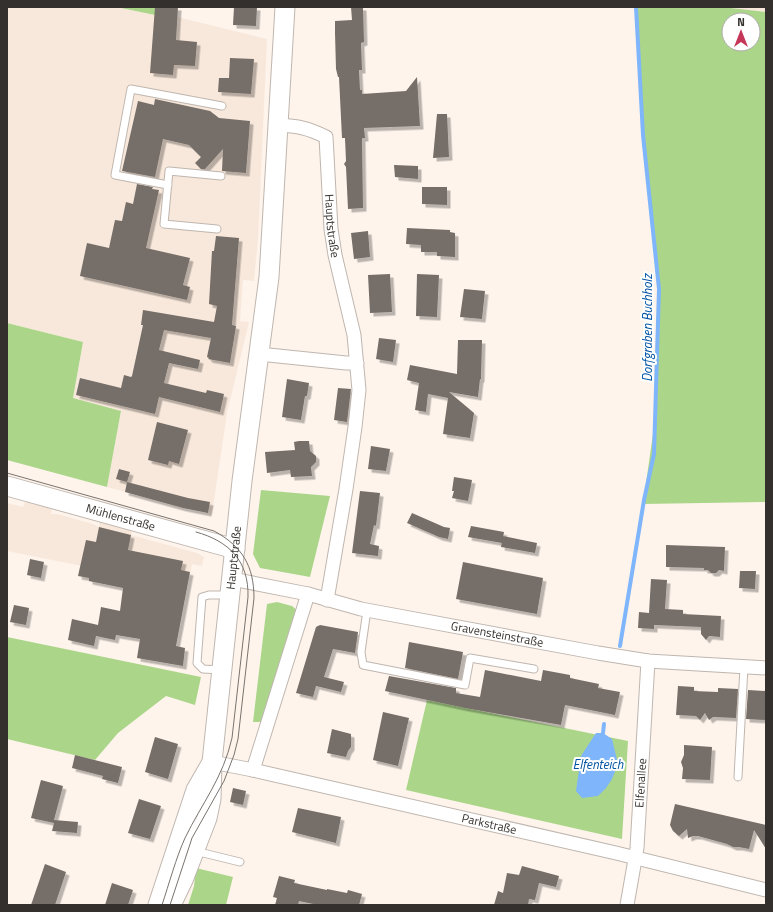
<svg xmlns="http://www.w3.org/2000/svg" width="773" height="912" viewBox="0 0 773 912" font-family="'Titillium Web',sans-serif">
<defs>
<filter id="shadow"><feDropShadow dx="3.5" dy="3.5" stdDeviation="0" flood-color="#0004"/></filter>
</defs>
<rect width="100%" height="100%" fill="#fef4ec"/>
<path fill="#f8e8db" d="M7,7h109l39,8 22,2 90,22 -9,200 -4,42 -11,-1 -3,41 9,1 -22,91 -15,101 -29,-6 -76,-21 14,-75 -48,-14 10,-56 -76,-19z
M722,7h44v5z
M26,500l26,7 -1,7h6l36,10 6,3 1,-7 33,9 -2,6 66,18 7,4 -2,9 -10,-2 -5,23 -180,-36v-48l16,4z"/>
<path fill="#abd68a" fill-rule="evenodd" d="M116,7h39v8z
M636,7h86l44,5v490l-123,2 11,-77 4,-148 -15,-144zM729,20h24v24h-24z
M7,323l76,19 -10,56 48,13 -14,76 -100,-27z
M261,490l69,6 -20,81 -50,-9 -7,-14z
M277,602l15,4 7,6 -37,110h-9l14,-118z
M7,637l194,40 -6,28 -29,-9 -48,37 -23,27 -88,-21z
M427,700l201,41 -6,98 -216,-49z
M196,868l37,9 -7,28h-38l6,-19z"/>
<path fill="#7eb5fb" d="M596,733h7l9,6 6,25 -6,15 -6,9 -8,8 -16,2 -6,-7 5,-35z"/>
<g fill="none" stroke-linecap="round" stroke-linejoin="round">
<path stroke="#7eb5fb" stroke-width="4" d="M620,646l24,-146 10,-46 5,-165 -16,-154 -7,-128
M603,733l1,-9"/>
</g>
<path fill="#766e67" filter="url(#shadow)" d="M155,7h23l-2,33 21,2 -2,24 -21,-1 -1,10 -23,-2z
M234,7h23l-1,19 -23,-1z
M351,7h12l1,35 -3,1 1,27h-3l1,20h2v4l44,-3 11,-14 3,49 -56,2 1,10h-3l1,70 -15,1 -2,-42 -2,-3 2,-3 -1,-23h-3l-3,-61h-1l-2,-8 -1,-36v-12l17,-1z
M230,58l24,1 -3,35 -33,-2 1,-14h10z
M155,99l55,12 9,7 31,3 -4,52 -24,-2 1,-22 -18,20h-4l-6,-6 6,-6 -12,-12 -26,-6 -8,38 -33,-6 16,-70 16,4z
M437,114h10l2,43 -16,1z
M394,165l24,1v13l-23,-2z
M137,184l16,3 -1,2 7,1 -13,58 44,10 -7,27 7,2 -3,13 -107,-24 7,-33 22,5 6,-28 7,1 4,-19 7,2z
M422,187h25v18l-25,-1z
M407,228l43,2v2l5,1v24l-18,-1v-4h-16v-7l-15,-1z
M368,231l2,26 -16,2 -3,-26z
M216,236l23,2 -7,87 4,1 -6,37 -22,-4 1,-1 -2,-1 4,-19 -47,-8 -5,20 41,10 -2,9 -29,-6 -5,20 42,10 1,-3 17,4 -4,18 -61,-15 -4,17 -79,-19 4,-17 41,10 3,-13 7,2 1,-1 11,-51h-2l2,-15 71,12 3,-16 -8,-2 3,-53h2z
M390,274l2,38 -22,1 -2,-38z
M417,274l22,1 -2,42 -21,-1z
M464,289l21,2 -3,28 -22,-2z
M379,338l17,2 -3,22 -17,-3z
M458,340h24l-1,39h-1l-2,18 -29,-5 25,21 -4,25 -27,-4 5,-36 -20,-4 -2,18 -11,-2 4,-27 -12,-3 3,-15 47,9z
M287,379l22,4 -2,13h-2l-4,24 -19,-3z
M338,388l13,1 -4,33 -13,-2z
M157,422l31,8 -9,34 -10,-3 -1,4 -20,-5z
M299,441h10l1,10 6,5v6l-5,5 1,9 -21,1 -1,-7 -23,3 -2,-21 30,-2 -1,-8z
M371,446l19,3 -4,22 -18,-2z
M119,469l11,3 -3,10 -11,-3z
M454,477l18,3 -4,21 -16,-3 2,-7h-2z
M127,482l61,16 22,4 -2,11 -25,-5 -58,-16z
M360,491l20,2 -4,33 -2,-1 -4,19 9,2 -1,10 -26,-3z
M412,513l32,14 6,1 -2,11 -9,-2 -32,-14z
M471,526l33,6 -2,11 -34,-6z
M99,527l32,8 -3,15 55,11 -2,9 9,2 -14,74 9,2 -2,18 -46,-8 3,-19 -24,-4 -1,5 -19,-4 -2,10 -26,-6 4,-21 26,6 3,-18 19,4 3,-23 -34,-7v-3l-11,-2 8,-36 10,2z
M503,536l34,7 -2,10 -34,-6z
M666,545l59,2 -1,24 -5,-1 -3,3h-5l-3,-3h-4v-2l-38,-1z
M30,559l14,3 -3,16 -14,-3z
M463,562l80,16 -6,36 -81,-15z
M740,571h16l-1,18 -16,-1z
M651,579l16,1 -2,29 18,1v4l38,2 -1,21 -11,-1 -3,4 -5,-6v-7l-47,-2v4l-16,-1 1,-16 10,1z
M14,605l15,3 -3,17 -16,-3z
M320,625l38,7 -3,21 -22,-4 -9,28 20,5 -3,10 -25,-6 -3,11 -17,-4 20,-66z
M409,642l54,10 -5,27 -53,-11z
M485,670l56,11 2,-11 27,5v3l29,6 -1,4 22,4 -5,23 -50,-10 -4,20 -96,-17 -80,-17 4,-15 67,12v5l24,4z
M678,686l16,1v4l24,1v-4l20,1 -2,29 -23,-1 -4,3 -4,-7 -5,7 -4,-4 -20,-1z
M748,690l18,1v29l-20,-1z
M383,712l26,6 -11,48 -25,-6z
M332,729l19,5v13l-3,4 -2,6 -19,-4z
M155,737l23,7 -10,35 -23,-7z
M684,745l28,2 -2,33 -28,-1 1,-11 -2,-6 3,-7z
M75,755l47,12 -4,16 -16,-4 1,-3 -31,-8z
M41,780l22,6 -9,34 24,2 -1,11 -25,-2 2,-8 -23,-5z
M233,788l13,3 -3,14 -13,-3z
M139,799l22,7 -11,33 -22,-6z
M675,804l91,21v24l-12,-19 -5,19 -10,-2h-6l-6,-3 -29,-8h-5l-5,2 -1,-9 -8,7 -6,-5 -3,-6z
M298,808l43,9 -5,26 -44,-11z
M45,864l21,8 -11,33h-24z
M522,866l37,10 -3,11 -17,-4 -4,17 -6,-1 -1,6h-34l4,-14 5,2 4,-20 12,2z
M279,876l16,4 -1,3 33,7v-1l20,4 1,-3 14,4 -3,11h-41l-19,-4 -1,4h-23l2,-7 -4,-1z
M112,883l21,7 -5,15h-23z"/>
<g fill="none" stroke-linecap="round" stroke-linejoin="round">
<g stroke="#bfb6af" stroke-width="9">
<path id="lane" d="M168,185l-53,-10 16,-86 91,17
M217,229l-53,-5 5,-53 52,5
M367,610l-6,42 2,13 102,20 5,-27 64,11
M222,670l-19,-1 -6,-6 5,-66 7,-2h21
M738,777l6,-110
M195,851l45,11"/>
</g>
<g stroke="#bfb6af" stroke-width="15">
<g id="street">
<path id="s1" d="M278,125c20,1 30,3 48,12l5,92 4,26 19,80 5,55 -4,37 -9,62 -19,111"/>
<path d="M259,354l87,9h11"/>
<path id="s2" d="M232,579l76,15 53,15 237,44 50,8 118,7"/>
<path id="s3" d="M212,762l41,8 363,83 150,37"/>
<path d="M253,770l55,-176"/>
<path id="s4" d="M627,905l10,-57 11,-187"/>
</g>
</g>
<g stroke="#bfb6af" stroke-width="21">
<g id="secondary">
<path id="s5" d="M7,486l228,63"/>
<path d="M158,905l38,-115 15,-26"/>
<path id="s6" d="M171,905l12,-25 24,-62 4,-19 1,-37 30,-281 27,-204 16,-270"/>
</g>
</g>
<use href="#lane" stroke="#fff" stroke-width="7"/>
<use href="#street" stroke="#fff" stroke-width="13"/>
<use href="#secondary" stroke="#fff" stroke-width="19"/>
<path stroke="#79736e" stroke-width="1" d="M7,473l207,58c28,15 40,35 40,67l-16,141 -4,16 -10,26 -32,57 -22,67
M162,905c7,-21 14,-47 23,-67 17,-35 38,-60 47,-100l16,-141c1,-36 -19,-56 -52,-65"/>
</g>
<g text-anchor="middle" stroke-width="4" stroke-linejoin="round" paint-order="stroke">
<g font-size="12" fill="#34302d" stroke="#fff">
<text dy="4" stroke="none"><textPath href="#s1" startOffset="139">Hauptstraße</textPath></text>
<text dy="4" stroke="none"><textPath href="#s5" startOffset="118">Mühlenstraße</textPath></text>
<text dy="4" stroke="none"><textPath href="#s6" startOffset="356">Hauptstraße</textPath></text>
<text dy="4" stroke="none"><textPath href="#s2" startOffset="271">Gravensteinstraße</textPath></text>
<text dy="4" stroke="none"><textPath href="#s4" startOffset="123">Elfenallee</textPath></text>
<text dy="4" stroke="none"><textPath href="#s3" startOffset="284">Parkstraße</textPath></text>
</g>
<g font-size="13" font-style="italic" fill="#0052a2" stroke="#fff">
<text transform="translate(647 328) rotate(-90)" y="5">Dorfgraben Buchholz</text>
<text x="598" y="769">Elfenteich</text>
</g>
</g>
<rect width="773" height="912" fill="none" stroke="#34302d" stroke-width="16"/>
<g transform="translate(741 32)"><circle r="19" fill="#ffffff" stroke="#aeacab"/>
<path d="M0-3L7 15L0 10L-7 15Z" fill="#c53659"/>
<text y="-6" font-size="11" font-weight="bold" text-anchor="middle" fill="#34302d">N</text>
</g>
</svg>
